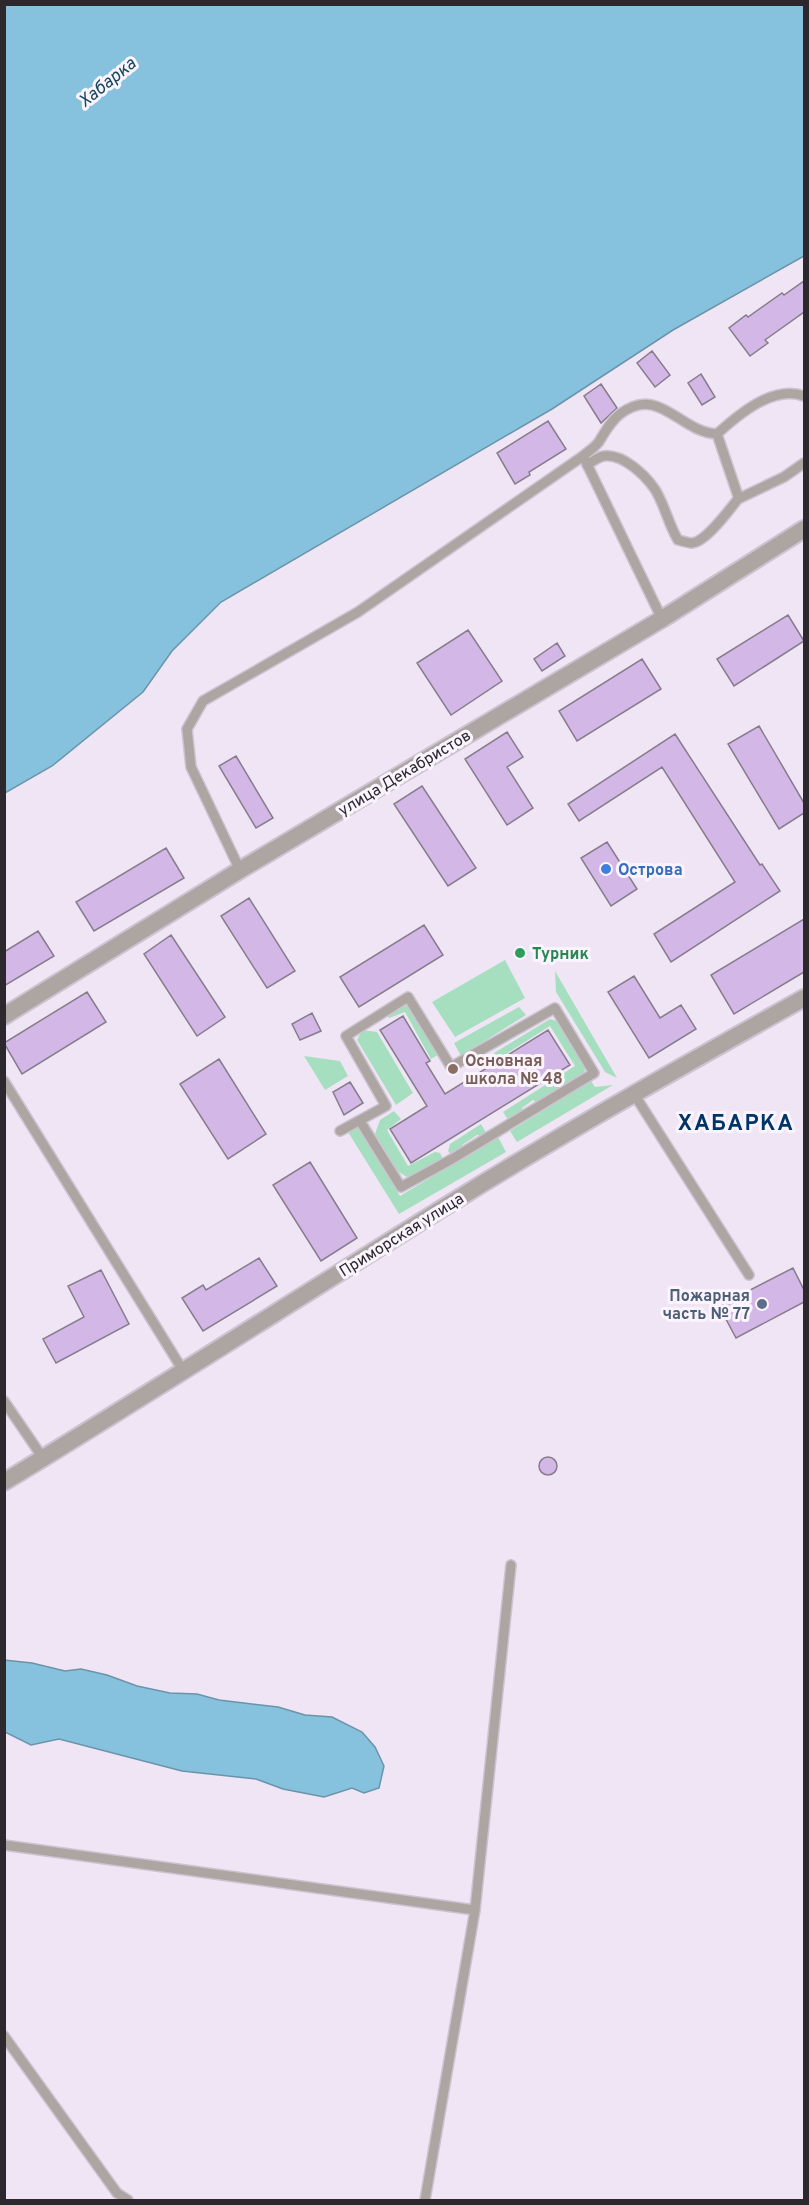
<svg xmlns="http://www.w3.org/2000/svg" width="809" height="2205" viewBox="0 0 809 2205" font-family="Overpass,sans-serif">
<rect width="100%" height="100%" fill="#efe5f5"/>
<path fill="#a6dfc0" d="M505,960l20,38 -70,39 -23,-35z
M555,971l62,107 -12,-6 -49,-80z
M403,1005l9,1 26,49 -7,4 -26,-47 -16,6 -2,-4z
M519,1007l7,8 -65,41 -7,-13z
M550,1019l10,3 23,41 2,5 -1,6 -47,29 -4,-3 -11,8 1,5 -14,8 -6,-9 72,-46 -25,-40 -52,33 -4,-6z
M362,1030l15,2 36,61 -17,12 -39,-65z
M304,1056l36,5 8,15 -23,14z
M591,1081l4,6 18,-2 -96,57 -7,-11z
M394,1111l7,8 -14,11 21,36 27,-14 5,1 3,6 -26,16 -10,2 -10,-6 -22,-37 5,-14z
M481,1124l5,9 -5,3 -4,-1 -15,10 2,3 -13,7 -3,-4 2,-7z
M358,1127l42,69 98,-59 8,15 -107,62 -51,-82z"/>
<path fill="#86c2de" stroke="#6b94a9" stroke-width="1.5" d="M5,4l799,1v251l-131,74 -121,79 -331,193 -49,49 -29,41 -91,74 -47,27z
M4,1660l28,3 33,8 16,-2 26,6 30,11 33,7 27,1 22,6 59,7 27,8 27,2 30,15 13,15 9,19 -5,22 -15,5 -12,-5 -28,9 -41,-8 -27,-10 -74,-8 -123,-32 -28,6 -26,-13z"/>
<path fill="#d3b7e7" stroke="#867d8c" stroke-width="1.5" d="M804,281v31l-39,28 3,3 -18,13 -21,-28 17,-13 2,2 34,-24 2,2z
M652,351l18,24 -15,12 -18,-24z
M701,374l14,23 -13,8 -14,-22z
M601,384l16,24 -16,15 -17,-27z
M548,421l18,28 -37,23 1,3 -15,9 -18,-31z
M788,615l16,26 -70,45 -17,-27z
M468,630l34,51 -51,34 -34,-52z
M557,643l8,13 -23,15 -8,-12z
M642,659l19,30 -84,52 -18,-30z
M759,726l45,77v10l-25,16 -51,-85z
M507,732l16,25 -16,10 26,41 -26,17 -42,-66z
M675,734l85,131 2,-1 18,27 -109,71 -17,-28 81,-52 -73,-115 -83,54 -11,-17z
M236,756l37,62 -17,10 -37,-62z
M422,786l54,82 -28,18 -54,-82z
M607,842l30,47 -26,17 -30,-48z
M166,848l18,30 -90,53 -18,-29z
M249,898l46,73 -28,17 -46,-72z
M804,919v53l-70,42 -23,-39z
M424,925l19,30 -84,52 -19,-30z
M38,931l16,25 -50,30v-34z
M171,935l54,82 -28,19 -53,-82z
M634,976l26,42 21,-13 15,24 -47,29 -41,-66z
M87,992l19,30 -84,52 -18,-31z
M312,1013l9,18 -21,9 -8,-16z
M403,1016l27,45 -4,2 19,31 103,-64 22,35 -159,98 -21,-34 37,-23 -47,-76z
M219,1059l47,75 -38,25 -48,-75z
M350,1082l13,21 -19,12 -11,-23z
M310,1162l47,76 -36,23 -48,-76z
M259,1258l18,28 -74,45 -21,-33 21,-13 3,5z
M793,1268l11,22v12l-68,36 -17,-32z
M101,1270l28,54 -73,39 -13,-24 41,-22 -16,-31z
M539 1466a9 9 0 1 1 18 0a9 9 0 1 1-18 0Z"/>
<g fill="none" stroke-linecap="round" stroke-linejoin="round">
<g stroke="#ccc3d1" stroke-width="12">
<path id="service" d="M717,434c22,-20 56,-49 87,-38
M583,456c6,-5 14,-10 17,-16 6,-10 11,-19 20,-26 39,-30 59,18 97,20l21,62v3c-9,11 -32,43 -46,44 -4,0 -10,-2 -14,-3 -10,-16 -14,-38 -24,-52 -10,-14 -31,-34 -50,-32 -6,1 -11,5 -17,9
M738,499l46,-22 20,-14
M240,870l-49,-103 -4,-38 16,-28 155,-89 225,-156 79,163
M4,1081l180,291
M634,1094l115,181
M340,1131l46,-25 -40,-70 62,-39 43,70 104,-59 39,65 -142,86 -51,28 -41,-66
M4,1401l39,57
M4,1845l471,65
M4,2036l113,157 11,7
M425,2200l50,-290 36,-345"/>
</g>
<g stroke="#ccc3d1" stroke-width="20">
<path id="minor" d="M4,1016l236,-146 422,-251 142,-90
M4,1482c153,-93 303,-190 455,-284 113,-70 229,-135 345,-200"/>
</g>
<use href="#service" stroke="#ada5a2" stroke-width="9"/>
<use href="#minor" stroke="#ada5a2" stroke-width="16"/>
</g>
<circle fill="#3f7fe0" stroke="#faf4fe" stroke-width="2" cx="606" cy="869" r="6"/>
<circle fill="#2e9e5b" stroke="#faf4fe" stroke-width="2" cx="520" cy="953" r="6"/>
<circle fill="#8d6e63" stroke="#faf4fe" stroke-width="2" cx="453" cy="1069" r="6"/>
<circle fill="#5c6f8a" stroke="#faf4fe" stroke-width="2" cx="762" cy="1304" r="6"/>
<g text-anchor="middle" stroke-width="6" stroke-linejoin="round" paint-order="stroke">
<g font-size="16" fill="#2c282e" stroke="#faf4fe">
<text transform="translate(404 772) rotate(-31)" y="6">улица Декабристов</text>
<text transform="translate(401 1234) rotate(-32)" y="6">Приморская улица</text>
</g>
<g font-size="16" font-weight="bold" fill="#366cbe" stroke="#faf4fe" text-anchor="start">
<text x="618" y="875">Острова</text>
</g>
<g font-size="16" font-weight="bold" fill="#27864d" stroke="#faf4fe" text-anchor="start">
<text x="532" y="959">Турник</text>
</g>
<g font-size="16" font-weight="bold" fill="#785e54" stroke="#faf4fe" text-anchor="start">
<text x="465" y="1066">Основная<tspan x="465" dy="18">школа № 48</tspan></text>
</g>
<g font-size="16" font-weight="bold" fill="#4e5e75" stroke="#faf4fe" text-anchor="end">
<text x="750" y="1301">Пожарная<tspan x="750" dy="18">часть № 77</tspan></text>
</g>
<g font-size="18" font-style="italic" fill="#16485c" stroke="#faf4fe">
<text transform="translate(107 82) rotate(-39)" y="6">Хабарка</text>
</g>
<g font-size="22" font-weight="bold" letter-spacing="1.5" fill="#003667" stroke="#faf4fe">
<text x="736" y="1130">ХАБАРКА</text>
</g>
</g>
<rect width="809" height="2205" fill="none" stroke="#2c282e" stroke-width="12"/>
</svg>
